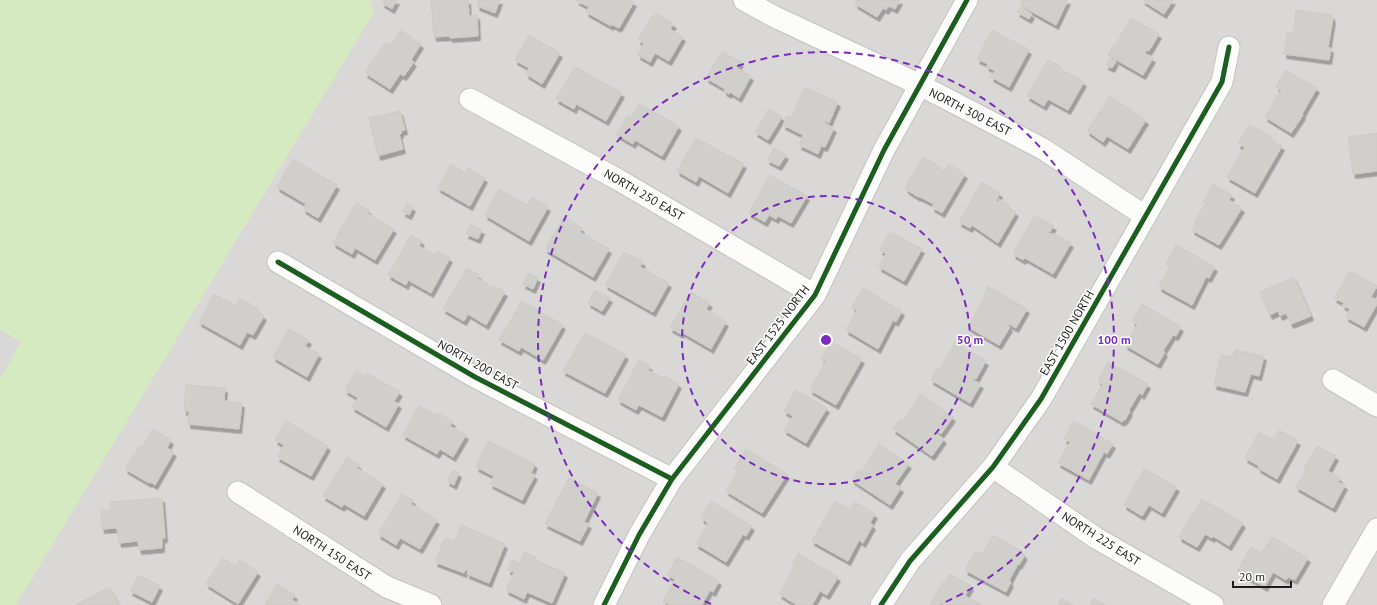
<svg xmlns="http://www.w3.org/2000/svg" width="1377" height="605" viewBox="0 0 1377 605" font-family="'PT Sans',sans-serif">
<defs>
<filter id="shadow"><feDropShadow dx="2.5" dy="4.5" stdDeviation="0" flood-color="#0004"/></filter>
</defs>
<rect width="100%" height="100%" fill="#ebe9e4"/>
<path fill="#dad8d6" d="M0,0h1377v605h-1377z"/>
<path fill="#d5eac1" d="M0,0h370l4,12 -358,593h-16v-226l21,-37 -21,-12z"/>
<path fill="#d1cfcb" stroke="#cecbc5" filter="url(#shadow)" d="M384,0h13l-5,9 -10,-6z
M431,0h37l1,16 8,-1 1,21 -28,2v-2l-16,1z
M479,0h21l-5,13 -18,-7z
M576,0h54l4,2 -15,26 -8,-4v2l-25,-14 3,-5z
M857,0h43l-5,9 -6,-3 -3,4 -3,-2 -6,9 -22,-13z
M1023,0h45l-12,25 -36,-20z
M1142,0h31l-9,14z
M1021,7l11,7 -3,5 -12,-7z
M1296,10l36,5v3h1l-5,30h3l-2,12 -45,-6 3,-21 6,1z
M656,13l18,11 -4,5 13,8 -14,24 -14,-8 -5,9 -12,-7 6,-12 -6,-3 14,-24 2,1z
M1131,18l28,16 -10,17 -2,-1 -2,3 8,5 -10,17 -35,-20 6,-10 1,1z
M400,30l21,14 -10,16 3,2 -10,14 -4,-2 -10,15 -25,-16 21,-31 5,3z
M992,30l37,20 -20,37 -18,-10 4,-6 -9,-5 2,-2 -11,-5z
M529,35l31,18 -18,31 -16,-10 3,-6 -14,-8z
M723,52l18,10 -4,6 14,8 -12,22 -9,-6 -1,2 -5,-3 1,-2 -19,-11 13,-22 1,1z
M1110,58l6,3 -4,7 -6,-3z
M1048,60l12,6 -1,2 25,14 -16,28 -20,-11 -4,7 -17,-10z
M575,67l47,26 -16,28 -30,-17 -2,5 -18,-10z
M1286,70l31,18 -15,26 1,1 -12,18 -26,-16 16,-27 -5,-3z
M806,88l32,14 -9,21 -3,-2 -1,2 9,5 -9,19 -4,-1 -3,8 -19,-9 4,-10 -20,-10 4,-9 4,2 13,-29 1,1z
M1110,96l36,24 -18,29 -21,-13 -4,6 -16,-11z
M639,104l40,22 -17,30 -27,-16 -2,4 -17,-10 12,-19 4,2z
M769,109l13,8 -14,23 -13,-8z
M400,111l5,19 -4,1v3h-2l4,15 -25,7 -9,-38z
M1250,125l20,11 -1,2 13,8 -27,47 -28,-16 18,-30 -7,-3z
M1377,133v38l-24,3 -5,-37z
M696,138l48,26 -16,29 -29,-17 -3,6 -19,-11z
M774,148l12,7 -7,11 -12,-6z
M923,157l18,11 -1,2 3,2 5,-8 17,10 -23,39 -10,-6 2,-3 -16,-8v1l-11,-7v-1l-2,-1z
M293,159l44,26 -19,33 -15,-9 3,-5 -29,-17z
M451,164l15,9 2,-5 17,10 -15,28 -32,-18z
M770,175l37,21 -16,27 -13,-7 -2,3 -7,-4 -4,7 -16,-9z
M982,182l18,11 -4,8 2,1 1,-3 10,6 -1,2 8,5 -18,31 -26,-18 -2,3 -11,-6z
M1213,184l19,11 -3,5 13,8 -23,37 -27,-15 4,-7 -2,-1 9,-15 1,1 2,-4 -3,-2z
M499,189l28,16 5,-8 16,10 -19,34 -44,-26z
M356,203l13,7 -2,3 27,16 -19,31 -20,-12 -3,6 -19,-11z
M407,204l6,3 -4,8 -6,-3z
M1035,215l19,11 -5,7 3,2v-2l19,10 -18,31 -28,-16 -2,2 -10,-6z
M564,217l18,11 -2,4 29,17 -16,28 -48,-28z
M471,225l11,5 -4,9 -12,-5z
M890,232l32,17 -18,32 -25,-14 7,-13 -6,-4z
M411,235l11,6 -3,5 16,9 2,-4 13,7 -19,35 -23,-13 -2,5 -18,-10z
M1176,245l39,22 -6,11 -3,-1 -14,28 -33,-18 11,-21 -4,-2z
M624,252l19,10 -3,5 29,16 -16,29 -48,-27z
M467,268l12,7 -2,3 16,10 1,-2 11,6 -19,33 -18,-11 -4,7 -21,-12z
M1350,271l27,15 -6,11 6,3v4l-13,23 -18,-10 4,-8 -8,-4 2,-2 -10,-5z
M529,273l9,5 -5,11 -10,-5z
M1294,277l17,39 -20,8 -5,-11 -6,3 -2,-5 -8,4 -10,-23z
M988,286l39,23 -11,19 -7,-4 -1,1 2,2 -11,18 -31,-18 16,-29 -1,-1z
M863,288l39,23 -6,11 -3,-2 -15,29 -32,-19 11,-20 -5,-3z
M595,290l15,8 -8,13 -14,-8z
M691,292l19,11 -4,6 20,13 -15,27 -29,-17 -1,2 -11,-6z
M214,294l22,12 4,-7 18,10 -1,2 7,5 -11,19 -6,-3 -7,13 -41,-23z
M522,301l41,24 -20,35 -22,-13 -2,4 -20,-11z
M1142,304l39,23 -5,9 -3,-1 -10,16 2,1 -7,12 -33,-19 12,-20 -5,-4z
M289,329l20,11 -4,6 14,8 -12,23 -34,-20z
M585,333l41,22 -21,38 -42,-22z
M831,342l31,17 -26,46 -26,-15 16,-29 -5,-2z
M955,342l31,19 -10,18 -2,-1 -1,2 8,4 -11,19 -39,-23 6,-11 3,1z
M1235,350l29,6 -5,20 -8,-2 -6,18 -31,-7 7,-30 12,2z
M639,360l11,6 -2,4 15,8 2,-2 14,8 -17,33 -23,-12 -3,5 -18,-10z
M1108,362l40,22 -6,11 -3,-2 -10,17 1,1 -5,9h-1l-2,2 -31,-18 12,-20 -5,-3z
M356,371l9,5 2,-3 33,19 -6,9 5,3 -13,23 -34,-20 6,-9 -13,-8z
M186,385l39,3 -1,13 18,2 -3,26 -51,-5 1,-13h-5z
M796,390l31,18 -21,35 -22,-13 9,-14 -9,-5z
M921,394l32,23 -12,17 -3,-2 -1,2 7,5 -12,17 -39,-27 7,-10 3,2z
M419,406l17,9 2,-2 15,9 -3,4 16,9 -13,22 -13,-8 -3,5 -34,-19z
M286,421l42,25 -17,30 -34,-19 7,-12 -9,-5z
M1074,421l39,23 -6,10 -3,-2 -15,28 -31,-17 12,-21 -6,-3z
M153,429l18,11 -4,8 7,4 -19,33 -5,-3 -1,1 -24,-14 8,-14 1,1 6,-10 2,1z
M1279,430l19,11 -21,38 -19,-11 1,-2 -14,-8 14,-26 15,8z
M488,441l47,23 -4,9 4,2 -13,25 -32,-16 4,-8 -18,-9z
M879,444l30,20 -14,20 6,4 -11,17 -38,-25 7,-11 3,2z
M1317,446l19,10 -8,15 12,7 -2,4 7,3 -12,23 -37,-21 10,-17 -2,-1z
M746,449l41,25 -25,39 -36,-22 12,-20 -4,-2z
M347,457l12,8 -2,3 26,16 -19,32 -20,-12 -2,3 -19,-11z
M1144,469l33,18 -15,26 -13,-8 -7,11 -18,-11z
M453,470l6,3 -5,12 -7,-4z
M569,478l29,15 -14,29 5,2 -9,17 -35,-17z
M402,494l11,6 -2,4 26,16 -17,29 -20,-11 -4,7 -18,-11z
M162,498l3,40h-3v10l-23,2 -1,-9 -19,2 -2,-15 -15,1 -1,-19h10l-1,-8z
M1202,499l41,24 -14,23 -16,-10 -1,2 -7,-4 -8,13 -18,-10z
M711,501l41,25 -6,10 -3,-2 -17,28 -30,-18 12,-21 -7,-5z
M835,501l15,9 5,-8 20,12 -5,9 3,2 -10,18 -4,-3 -11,21 -36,-20z
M461,525l44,19 -16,39 -22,-9 1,-3 -3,-1 -1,3 -29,-11 10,-24 10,3z
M993,535l30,17 -1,1 3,2 -6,10 -1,-1 -9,17 2,1 -5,10 -41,-22 11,-19 6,4z
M1272,537l36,21 -13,22 -7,-3 -2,3 -13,-8 -8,15 -28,-16 14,-24 11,6z
M524,552l12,5 -1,3 30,13 -13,30 -25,-11 -3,7 -18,-9 8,-18 -6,-2 4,-10 8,3z
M798,553l40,24 -11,18 -7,-4 -8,14h-15l-18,-11 16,-28 -3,-2z
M677,557l42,24 -6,11 -3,-2 -8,15h-32l-7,-4 12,-22 -8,-4z
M223,558l13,8 4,-6 18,12 -20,32 -32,-20z
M950,574l21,12 -6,10 17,9h-52l13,-23 2,1z
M139,575l21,11 -8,16 -22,-11z
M277,584l18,11 -3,5 9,5h-36z
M110,587l9,18h-44z
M1062,598l11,7h-15z
M1094,598l12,7h-16z"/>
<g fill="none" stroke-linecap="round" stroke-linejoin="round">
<g stroke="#c3c2c0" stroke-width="23">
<path id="minor" d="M744,0l29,16 147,69 123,64 102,67
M470,99l147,80 198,116
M278,262l197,115 197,102
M1333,380l44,26
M993,467l103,71 117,67
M238,492l149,95 44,18
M604,605l35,-70 33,-56 143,-184 69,-145 83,-150
M881,605l29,-44 83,-94 48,-68 181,-317 7,-35
M1333,605l44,-76"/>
</g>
<use href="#minor" stroke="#fcfcfb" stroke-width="21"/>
<g stroke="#fff" stroke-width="8">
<path id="cycleway" d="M278,262l197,115 197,102
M604,605l35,-70 33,-56 143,-184 69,-145 83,-150
M881,605l29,-44 83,-94 48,-68 181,-317 7,-35"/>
</g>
<use href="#cycleway" stroke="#1b5e20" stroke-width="5"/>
</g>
<g fill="none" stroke="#7b2cbf" stroke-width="2" stroke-dasharray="7 5">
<circle cx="826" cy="340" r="144"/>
<path d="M711 604A288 288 0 1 1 941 604"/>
</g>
<g text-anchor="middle" stroke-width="3" stroke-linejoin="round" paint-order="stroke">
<g font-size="12" fill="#1c1c1c" stroke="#fff">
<text transform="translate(970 112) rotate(27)" y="4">NORTH 300 EAST</text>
<text transform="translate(644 195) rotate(30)" y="4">NORTH 250 EAST</text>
<text transform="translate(778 325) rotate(-53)" y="4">EAST 1525 NORTH</text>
<text transform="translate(1067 333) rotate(-60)" y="4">EAST 1500 NORTH</text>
<text transform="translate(478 365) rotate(29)" y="4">NORTH 200 EAST</text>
<text transform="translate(1101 539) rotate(32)" y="4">NORTH 225 EAST</text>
<text transform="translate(332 553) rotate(33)" y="4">NORTH 150 EAST</text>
</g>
</g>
<circle cx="826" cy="340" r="6" fill="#7b2cbf" stroke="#fff" stroke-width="2"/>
<g font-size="12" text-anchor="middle" font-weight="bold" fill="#7b2cbf" stroke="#fff" stroke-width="3" stroke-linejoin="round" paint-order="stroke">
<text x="970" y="344">50 m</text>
<text x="1114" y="344">100 m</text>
</g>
<path d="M1233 581v6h58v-6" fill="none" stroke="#1c1c1c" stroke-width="2"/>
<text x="1239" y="581" font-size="12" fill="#1c1c1c" stroke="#ffffff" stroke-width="3" paint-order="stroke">20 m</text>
</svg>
